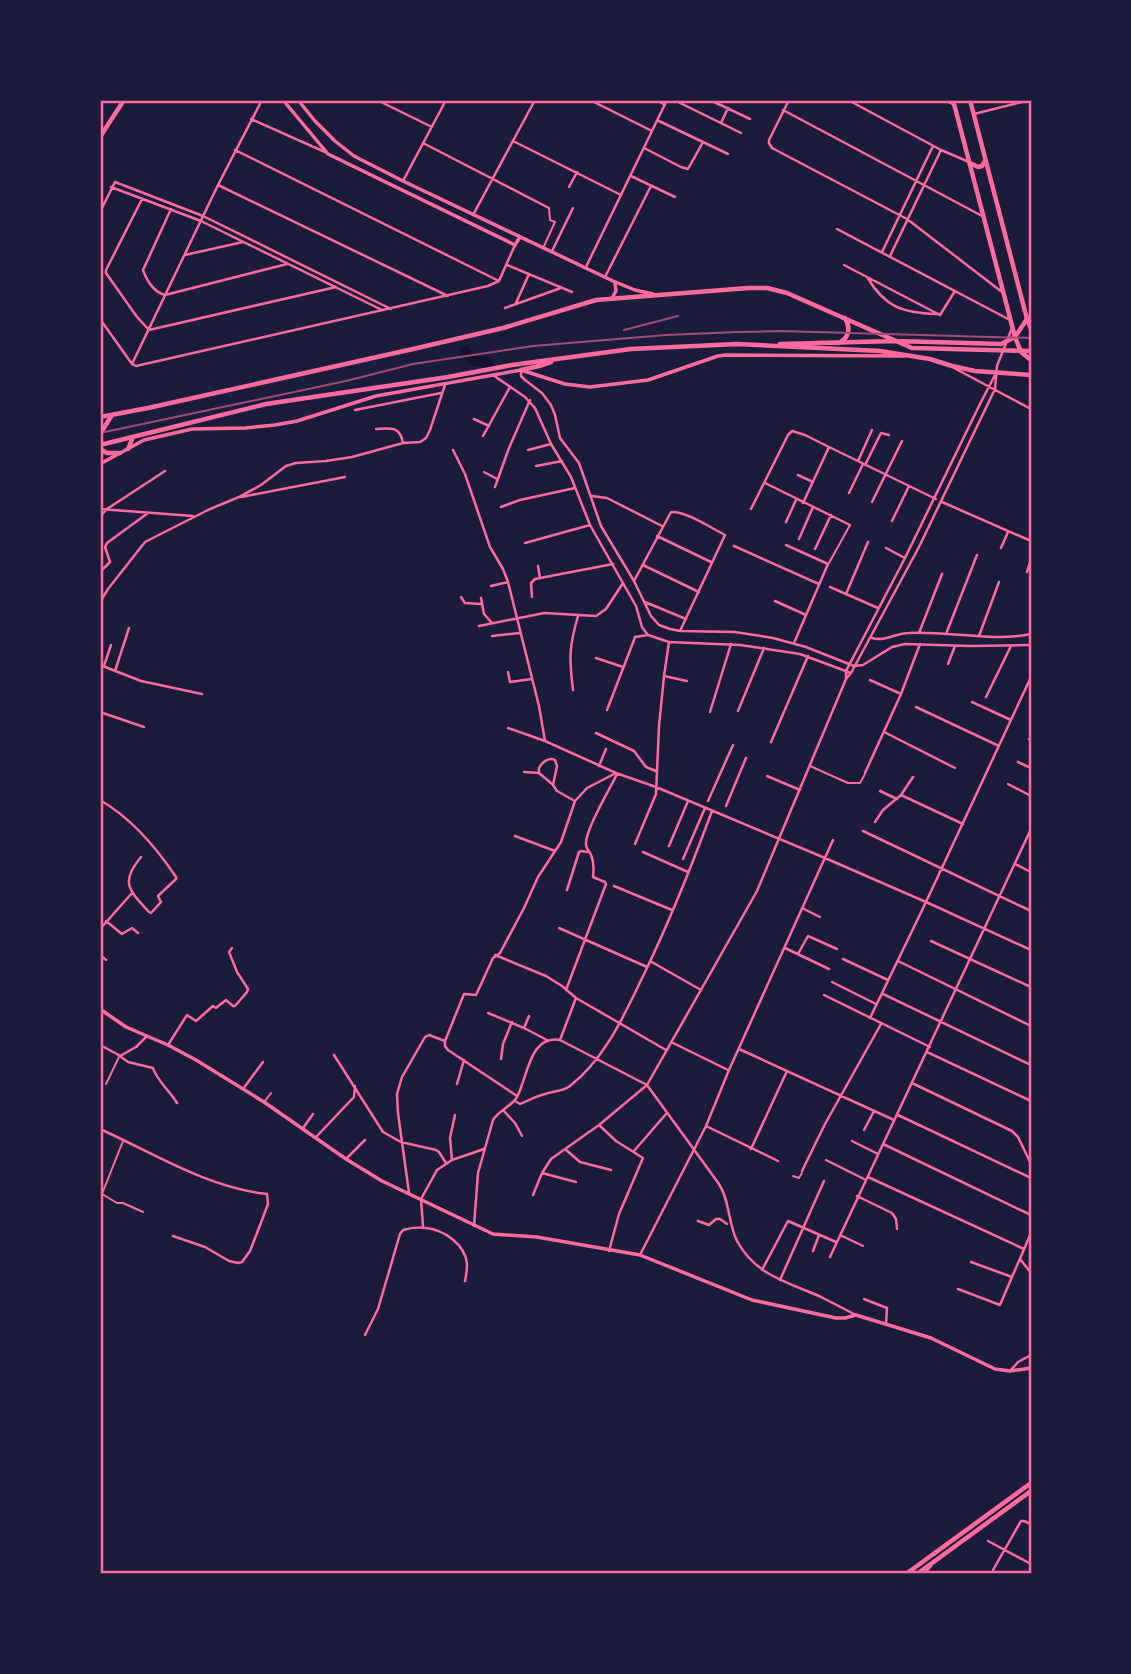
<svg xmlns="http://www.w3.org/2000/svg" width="1131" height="1674" viewBox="0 0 1131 1674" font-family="Roboto,sans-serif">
<rect width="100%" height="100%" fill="#1b1b3a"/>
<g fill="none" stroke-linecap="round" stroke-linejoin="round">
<path stroke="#12122b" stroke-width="10" d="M465,350c7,11 8,13 21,11l3,4"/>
<path stroke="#ff6b9d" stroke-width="2" d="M106,1084l13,-27
M265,1101l6,-8
M793,1176l6,2 3,-5
M840,1235l23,11"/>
<path stroke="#ff6b9d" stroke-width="2" d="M544,246l11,-24 -5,-2 -1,-12
M829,563l21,-38
M810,766l38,17h12l5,-9
M123,1141l-21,53 15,9h6l20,9"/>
<path stroke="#ff6b9d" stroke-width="2.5" d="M377,100l55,27
M590,100l62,31
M657,100l8,5
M674,100l67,33
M710,100l40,19
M789,100l-20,40v3l3,5 135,71 95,73
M848,100l93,50 28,12
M944,100l9,4
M783,110l201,107
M974,114l56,-14
M251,119l74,33
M659,121l69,33
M721,123l7,-15
M513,141l108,54
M423,143l126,65
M644,148l37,19 7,2 15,-27
M235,150l264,131
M631,176l44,21
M403,181l43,-81
M218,185l230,111
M111,187l90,34 181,89
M569,187l8,-15
M142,199l-36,71v3l31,44 12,13 187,-43
M171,209l-28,61c4,11 11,22 22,25l122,-31
M100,212l15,-30 88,34 188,93
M473,215l62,-115
M837,229l173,91
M552,251l21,-43
M882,252l51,-106
M185,255l58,-13
M890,256l51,-106
M507,265l65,27
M844,265l96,50
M586,267l81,-167
M605,277l46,-91
M867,277c18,30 35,36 70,37
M516,303l13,-29
M505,308l56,-20
M940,315l15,-24
M100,319l32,45 4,2 352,-80 11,-5 16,-36
M132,364l86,-179 44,-85
M954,368l77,41
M521,371v5l4,4 17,13 9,12 4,10 5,23 19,25 22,63 33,55 17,35 8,9 11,4 10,2 55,1 38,6 33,9 48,19 9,-1 29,-18 13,-3 65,2 61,-1
M493,375l32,22 10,11 16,36 20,33 19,48 46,81 6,21 6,8 21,7 71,3 60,9 51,19
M355,410l86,-17
M474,419l15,7
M376,429c15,-1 24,-3 27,14
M483,436l27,-49
M829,447l107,52
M453,450l12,24 25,73 13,22 5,13 31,124 6,35
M528,450l23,-6
M858,461l14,-31
M865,465l16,-32 8,2
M536,466l26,-5
M484,472l13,7
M798,475l15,7
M765,483l85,42
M495,487l14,-39 21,-48
M849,493l14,-29
M592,496l15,2 55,28
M241,497l104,-20
M872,502l30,-61
M942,502l89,39
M501,507l19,-7 55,-12
M100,509l93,7
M751,509l37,-74 4,-4 13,4 24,12 -26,56
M100,517l7,-8 58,-38
M892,521l17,-35
M786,522l10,-22
M657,536l54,26
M799,539l14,-32
M525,543l65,-18
M786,545l42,19 -34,79
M734,546l85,38
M886,548l19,10
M1001,548l7,-16
M815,549l16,-34
M643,565l56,27
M538,566l2,12
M100,572l10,-10 -5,-15 2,-4 41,-30
M1027,572l4,-13
M634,581l37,-69c15,-1 40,16 54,23l-45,96
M491,586l17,-4
M830,587l48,21
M846,594l22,-52
M461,597l4,6 16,1
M532,597l-1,-14 4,-4 78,-15
M481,598l3,16 8,9
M775,601l31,14
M100,602l8,-13 37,-47 63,-32 31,-13 22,-12 25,-19 10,-3 30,-2 26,-4 51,-14 17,-1 6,-4 4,-8 15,-45
M645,602l41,17
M479,626l65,-13 52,3 10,-7 17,-26
M919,633l23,-59
M946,634l31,-79
M492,636l28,-3
M979,636l20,-54
M872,638c13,4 24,-5 37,-5 41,-2 82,9 122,1
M596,658l27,9
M948,664l7,-18
M100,665l41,16 61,13
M104,666l7,-21
M115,671l14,-43
M508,672l2,10 22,-3
M664,676l23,5
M846,679v-8l59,-113 75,-154 15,-29
M870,680l31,14
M573,690c-4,-32 -4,-43 5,-74
M986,697l25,-51
M972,702l39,18
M916,707l83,39
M607,710l27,-70 1,-3 13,-2
M738,711l26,-63
M100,712l44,15
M710,712l21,-68
M508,728l37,13 71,32 40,14 169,71 101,44 105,48
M884,732l71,36
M596,733l38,18 12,16 10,4
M1029,739l2,1
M771,742l37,-86
M1018,762l13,6
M599,766l7,-17
M524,772l15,1
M539,773v-5c3,-6 10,-11 16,-8l2,6 -4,19 4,6 16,9
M539,773l13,11
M865,773l36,-79 19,-50
M767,776l33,14
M1008,784l23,12
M880,791l17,8
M901,795l62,29
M100,800c31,18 56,47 76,77v2l-18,17 3,6 -10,11 -2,-1c-19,-21 -30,-29 -8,-55
M708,801l25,-56
M726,806l20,-48
M875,822l8,-12 18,-15 12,-18
M863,831l168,80
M515,836l40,15
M635,844l21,-50 3,-68 5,-50 5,-34
M669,846l19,-45
M643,852l45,20
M683,859l22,-51
M1015,864l16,8
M614,886l58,24
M567,890l12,-38 2,-1 7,1
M802,908l18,9
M106,921l16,13 10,-6 6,5
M559,928l88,39
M100,929l32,-36
M931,941l100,46
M785,948l44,21
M798,954l10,-18 29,13
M100,955l6,5
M495,955l51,21 16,10 14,12 90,52
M843,959l45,21
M650,961l51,29
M898,961l133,65
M832,982l44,22
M566,990l40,-106 -1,-2 -12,-5c1,-8 1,-15 -2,-22 -1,-3 -5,-7 -5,-10 -2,-13 25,-58 31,-71
M883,994l148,71
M824,995l106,52
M488,1013l36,15 23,12
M870,1018l56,-116 105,-225
M524,1028l5,-12
M560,1040l16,-42
M445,1041l19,-47 12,1 17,-37 7,-5 24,-45 14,-31 23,-35 14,-41 12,-13 29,-15
M671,1042l57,28
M100,1045l17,9 11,8 25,6c4,13 17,23 24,35
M168,1045l19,-30 9,6 17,-15 3,2 10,-8 7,6h2l12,-14 1,-3 -11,-17 -8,-20 3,-4
M739,1049l155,71
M927,1052l104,49
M334,1055l49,77 18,10 35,8 3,2 7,11
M120,1056l16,-9 11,-11
M501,1059l2,-15 9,-22
M912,1083l100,48 6,6 13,27
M457,1084l7,-24
M243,1089l20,-27
M515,1101l5,3c8,-3 16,-8 25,-10 8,-3 17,-2 25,-8 37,-29 56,-75 76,-116 25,-52 46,-105 66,-159
M503,1110l12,13 7,13
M898,1115l133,63
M599,1125l17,16 27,17 -24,56 -10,37
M706,1126l72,35
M303,1128l10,-14
M100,1129c53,24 108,59 167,65l1,10 -6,16 -12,31 -8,11 -4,1 -9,-2 -24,-14 -32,-11
M864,1130l10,-19
M316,1137l38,-40 1,-11
M852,1141l26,13
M883,1144l148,71
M565,1149l15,13 31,8
M751,1149l36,-78
M634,1151l32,-37
M346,1159l19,-19
M452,1160l-2,-22 5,-23
M826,1160l40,20
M802,1171l23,-47 56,-100
M542,1173l34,9
M868,1177l156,72
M409,1193l-11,-80 -1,-19 5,-17 23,-40 4,-2 16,6v5l3,4 69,46
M533,1195l9,-22 9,-14 48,-34 48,-40 110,-194 89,-212 5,-6 68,-126 76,-158 2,-23 15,-38
M857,1196l35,17 4,6 1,10
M698,1221l11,4 7,-6h4l7,5
M423,1226l-2,-27 16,-29 15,-10 32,-11
M474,1226l4,-53 15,-53c6,-10 18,-13 24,-23 11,-20 12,-62 43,-57l87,45 72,99c11,17 9,39 18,57 19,35 51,41 84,56 12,6 23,12 35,18
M813,1251l6,-16
M640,1255l66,-129 23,-56 104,-230
M830,1257l201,-428
M1020,1259l11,14
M971,1262l41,15
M762,1270l26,-49 48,21
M780,1280l44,-99
M958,1289l42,16 31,-72
M864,1299l23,9 -1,16
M365,1335l13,-26 22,-75 3,-4c7,-2 16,-3 23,-2 18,2 39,16 41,36 0,5 -1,12 -2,17
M1010,1371l8,-9 13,-7
M988,1541l43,23
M993,1570l28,-49h3l7,3
M924,1574l7,-8"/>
<path stroke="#ff6b9d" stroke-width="3.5" d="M100,1009l26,18 42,18 28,15 68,42 82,57 36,22 111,53 44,3 103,18 112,45 84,18h9l11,-3 75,23 64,31 15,2 21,-3"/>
<path stroke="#ff6b9d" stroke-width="3.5" d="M283,100l45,54 187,91 5,-8
M298,100l17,21 20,20 19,15 49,25 210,100 22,9 18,4
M612,298l4,-7 -1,-8
M100,464l44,-24 48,-11 53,-1 30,-3 22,-4 79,-25 145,-26 44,14 25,3 58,-7 70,-24 8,-1 178,1"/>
<path stroke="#ff6b9d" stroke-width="4.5" d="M953,100l62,237 6,15 10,8
M970,100l57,219 4,10
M100,102l1,-2
M100,137l24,-37
M970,163l8,4 4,-1 3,-5"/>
<path stroke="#ff6b9d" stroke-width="4.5" d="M1030,326h1
M839,343c10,-5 12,-15 6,-25
M780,344l116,-3 105,3 14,-7 12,-18
M521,370l18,-4 12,-4
M100,417l48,-9 265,-59 90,-21 93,-28 152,-12h19l20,5 125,55 119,3
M100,434l12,-19
M100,445l166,-41 182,-27 64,-12 119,-16 106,-5 143,7 50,8 22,7 23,5 56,4
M100,449l7,4h13
M128,449l5,-12
M906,1574l125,-91
M917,1574l114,-83"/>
<path stroke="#a44b75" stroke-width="2" d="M624,330l54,-14
M100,433l246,-52 67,-17 120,-18 133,-11 72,-3 42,-1 251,7"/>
</g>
<rect width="1131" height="1674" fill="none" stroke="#1b1b3a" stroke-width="203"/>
<rect x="102" y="102" width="928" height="1470" fill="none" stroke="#ff6b9d" stroke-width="2.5"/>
</svg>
